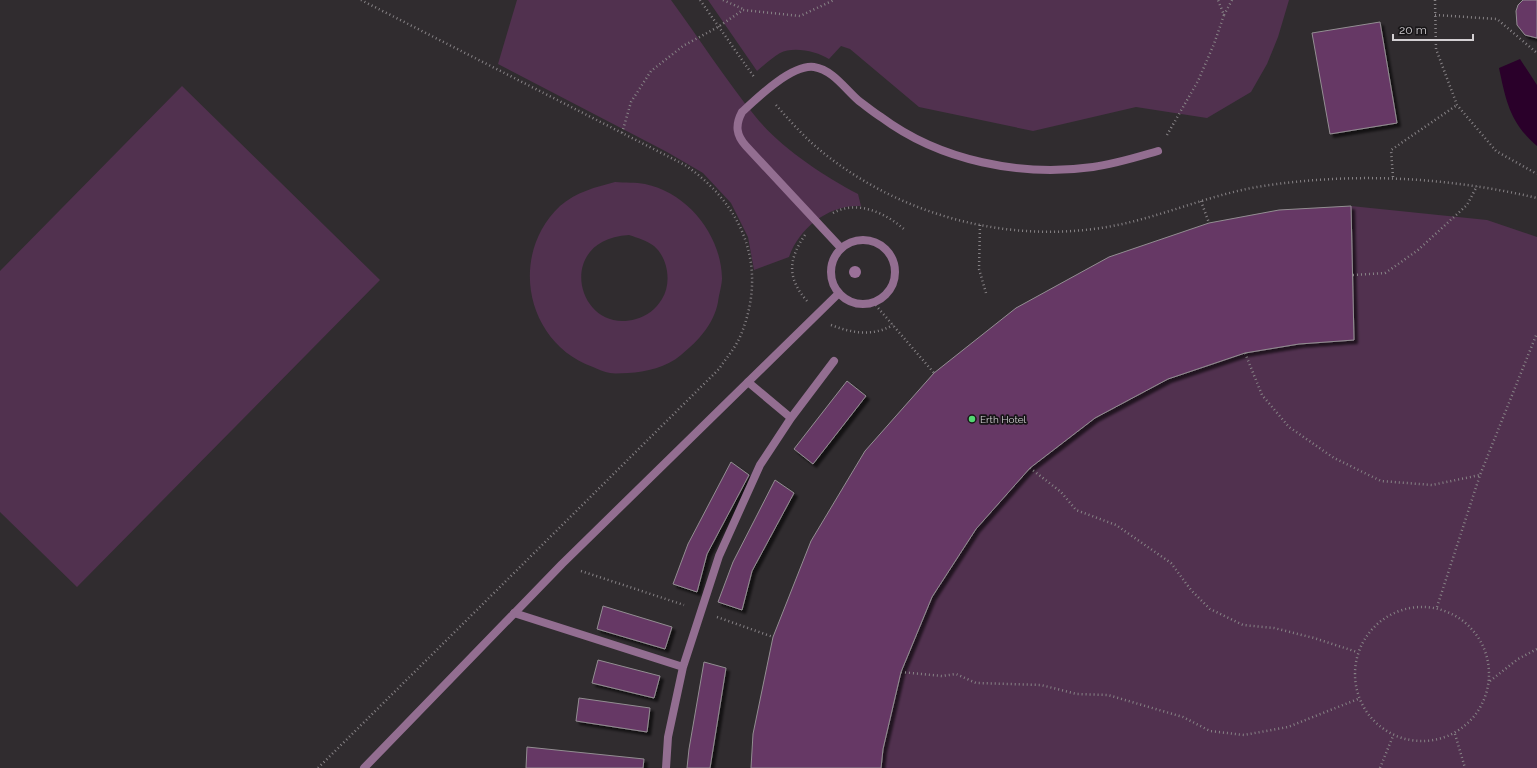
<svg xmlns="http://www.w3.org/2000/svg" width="1537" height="768" viewBox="0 0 1537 768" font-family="Raleway,sans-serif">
<defs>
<filter id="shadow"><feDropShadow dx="3.5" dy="3.5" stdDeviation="1" flood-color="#0009"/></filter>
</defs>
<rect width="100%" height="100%" fill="#302c2f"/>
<path fill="#51314f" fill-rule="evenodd" d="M517,0h154c28,38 54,79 84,116 25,31 67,59 103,78l3,12c-32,-2 -62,22 -72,51l-35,13 -6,-33 -17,-34 -28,-30 -36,-21 -169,-88z
M708,0h581l-11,37 -11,27 -16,28 -44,26 -71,-11 -103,24 -114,-24 -69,-58 -9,-3 -12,13c-12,-8 -36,-13 -49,-6 -8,5 -16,12 -23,18z
M182,86l198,194 -303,307 -77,-75v-241z
M615,182c10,1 21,0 30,2 43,9 76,51 77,94 0,7 -3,16 -4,24 -4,22 -20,39 -37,53 -14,12 -35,17 -53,18 -6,0 -13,1 -18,0 -6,-1 -12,-4 -17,-6 -67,-24 -85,-112 -33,-161 16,-14 36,-19 55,-24zM629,235c9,3 17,5 25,11 14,12 18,37 8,53 -6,10 -15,17 -26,20 -59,17 -83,-80 -7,-84z
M1351,206l136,14 50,17v531h-656l2,-19 18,-77 31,-75 44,-68 54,-61 65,-50 73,-39 77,-26 54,-9 55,-4z"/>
<path fill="#2a002a" d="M1520,59l17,26v61c-27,-23 -31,-45 -38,-78z"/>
<path fill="#663765" stroke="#938e92" filter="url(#shadow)" d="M1523,0h14v38l-12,-3 -8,-10 -1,-14 2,-6z
M1380,22l17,101 -67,11 -18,-101z
M1351,206l3,134 -55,4 -54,9 -77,26 -73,39 -65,50 -54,61 -44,68 -31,75 -18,77 -2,19h-130l2,-34 20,-97 38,-96 54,-90 69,-78 82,-65 93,-51 100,-34 70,-13z
M847,381l19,15 -53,68 -19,-15z
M731,462l18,13 -42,79 -10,38 -24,-8 15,-40z
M775,480l19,13 -42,78 -10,39 -24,-8 15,-40z
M603,606l69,21 -7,22 -68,-20z
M598,660l62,16 -6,22 -62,-15z
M704,662l22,6 -16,100h-23l2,-19z
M579,698l71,10 -3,24 -71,-11z
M527,747l117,12 -1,9h-117z"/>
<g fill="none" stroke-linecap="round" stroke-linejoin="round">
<path stroke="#878386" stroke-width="2.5" stroke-dasharray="1 3" stroke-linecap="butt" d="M700,0l54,77
M723,0l20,9
M1435,0l1,49 21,56 39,46 41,23
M1224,15l8,-15
M1435,15l62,4 40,34
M776,105c14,16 28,32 45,46 79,64 185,93 286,76 53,-9 103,-33 156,-41 92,-14 184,-9 274,12
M622,133l9,-31 20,-31 32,-25 35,-19 25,-17 57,6 34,-16
M1167,135l31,-54 16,-37 10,-29 -6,-15
M1393,177l-2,-27 66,-45
M1201,201l8,22
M833,213c25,-14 54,1 72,17
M980,225l-1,44 7,24
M805,235c-17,25 -18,43 2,66
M1353,275l32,-2 9,-6 24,-17 49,-45 10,-19
M873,302l61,71
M831,325c21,8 41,12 62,0
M1245,353l17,42 27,32 45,31 47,23 51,4 48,-10
M1030,468l31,24 15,18 40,15 55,38 20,27 19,19 33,16 31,3 40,10 43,14
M581,571l103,34
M1355 674a67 67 0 1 1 134 0a67 67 0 1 1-134 0Z
M1437,607l43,-132 57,-142
M717,617l56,20
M901,672l41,4 14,-2 20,9 65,2 36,9 31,1 75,22 27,14 34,4 44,-8 70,-28
M1490,681l28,-22 19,-10
M1455,734l10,34
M318,768l401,-399c8,-12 18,-23 23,-37 26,-67 0,-128 -57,-167l-324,-165
M1380,768l13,-32"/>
<path stroke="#936e91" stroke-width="8" d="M841,248l-95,-102c-10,-11 -11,-21 -4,-34 15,-14 50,-48 72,-45 19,3 31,22 45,34 7,5 14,11 22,16 59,44 140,60 212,50 22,-3 44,-10 65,-16
M748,382l43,36
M514,613l169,54
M666,768l2,-31 15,-70 36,-111 41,-91 31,-47 43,-57"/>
<path stroke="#936e91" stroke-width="8" d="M831 272a32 32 0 1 1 64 0a32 32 0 1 1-64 0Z
M364,768l198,-204 277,-271"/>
</g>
<circle fill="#9b7199" cx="855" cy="272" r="6"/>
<circle fill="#53d672" stroke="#171517" stroke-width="1.5" cx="972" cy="419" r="4"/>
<g text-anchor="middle" stroke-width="3.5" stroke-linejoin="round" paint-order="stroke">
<g font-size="10" fill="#d3d0d3" stroke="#171517" text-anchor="start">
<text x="980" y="423">Erth Hotel</text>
</g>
</g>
<path d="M1393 34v6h80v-6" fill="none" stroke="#d3d0d3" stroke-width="2"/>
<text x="1399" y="34" font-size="12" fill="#d3d0d3" stroke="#171517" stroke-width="3" paint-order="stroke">20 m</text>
</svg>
